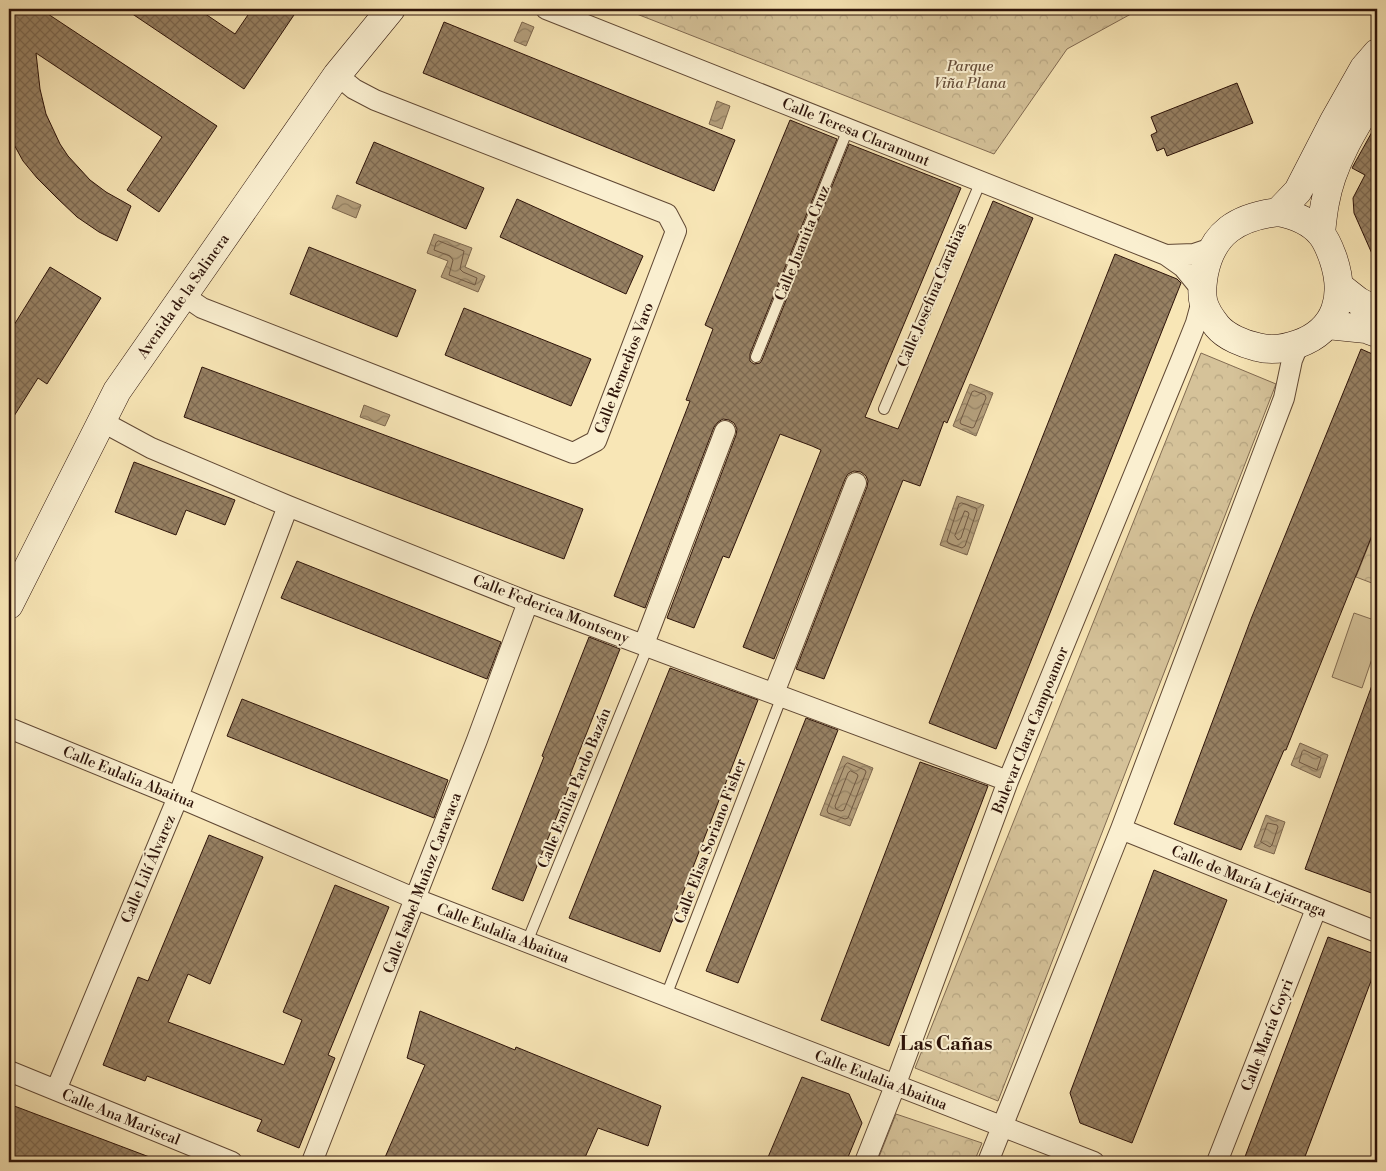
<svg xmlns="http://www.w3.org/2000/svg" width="1386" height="1171" viewBox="0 0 1386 1171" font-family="'Libre Bodoni',serif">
<defs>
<pattern id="park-crowns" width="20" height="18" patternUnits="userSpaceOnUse" patternTransform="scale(1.25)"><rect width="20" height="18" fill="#d5c299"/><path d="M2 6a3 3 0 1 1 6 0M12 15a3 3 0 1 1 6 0" fill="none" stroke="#b7a682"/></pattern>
<pattern id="water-waves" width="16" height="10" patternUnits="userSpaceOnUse" patternTransform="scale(1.25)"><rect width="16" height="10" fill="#b39e7b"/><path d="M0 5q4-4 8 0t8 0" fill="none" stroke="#928063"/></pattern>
<pattern id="building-cross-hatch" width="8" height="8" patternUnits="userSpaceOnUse" patternTransform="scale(1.25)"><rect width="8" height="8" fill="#978163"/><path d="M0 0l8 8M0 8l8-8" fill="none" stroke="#7c6850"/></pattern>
</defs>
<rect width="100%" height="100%" fill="#f8e6b6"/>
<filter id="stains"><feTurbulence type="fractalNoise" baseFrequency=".004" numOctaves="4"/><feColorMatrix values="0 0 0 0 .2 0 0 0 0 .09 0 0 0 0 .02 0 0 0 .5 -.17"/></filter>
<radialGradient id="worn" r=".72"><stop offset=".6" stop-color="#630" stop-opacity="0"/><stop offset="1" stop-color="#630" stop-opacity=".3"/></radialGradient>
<path fill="url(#park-crowns)" stroke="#816a51" d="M624,9h516l-73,40 -73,105z
M1201,353l75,31 -278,717 -83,-33z
M1375,529h2v56l-21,-8z
M896,1114l86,29 -8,19h-97z"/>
<path fill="#d5c299" stroke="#816a51" d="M1354,613l23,8v23l-15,44 -30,-11z"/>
<path fill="url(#water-waves)" stroke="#7d664d" d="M522,22l12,5 -8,19 -12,-5z
M717,101l13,5 -8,23 -13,-5z
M337,195l24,10 -5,13 -24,-10z
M434,234l38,14 -7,19 20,9 -7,16 -37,-15 7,-16 -21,-8z
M970,384l23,9 -17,43 -23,-10z
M364,405l26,10 -5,11 -25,-9z
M957,496l27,9 -17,50 -27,-10z
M1300,743l28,12 -8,23 -29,-13z
M843,756l30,12 -23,58 -30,-11z
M1266,815l19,7 -11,32 -20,-7z"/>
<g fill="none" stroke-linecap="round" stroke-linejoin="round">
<path stroke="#705842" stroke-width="1" d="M439,241l25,10 -4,18 3,3 14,6 -2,7 -26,-10 4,-15 -3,-4 -16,-6 2,-7z
M975,391l10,4 1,3 -12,29 -2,1 -11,-4 -1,-2 12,-30z
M962,503l14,5 1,2 -12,36 -3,2 -14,-5 -1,-2 12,-37z
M965,511l3,1 1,2 -8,24 -3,2 -3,-4z
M1304,750l17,8 -4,12 -18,-8 3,-10z
M848,763l17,7 1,2 -18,46 -3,1 -17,-6 -1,-3 18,-45z
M851,771l6,3 1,2 -14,34 -3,1 -5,-2 -1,-3 13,-33z
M1268,823l9,2 1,2 -6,18 -2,2 -9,-5z"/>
</g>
<path fill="url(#building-cross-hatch)" stroke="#2d1309" d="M9,9h41l-2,5 169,112 -58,86 -32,-22 35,-53 -126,-84 4,36 6,25 14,30 8,12 22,24 16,12 25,14 -14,35 -18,-9 -22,-15 -20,-19 -20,-20 -14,-17 -12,-22 -2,-6z
M125,9h73l37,25 17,-25h46l-54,80z
M444,22l291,118 -21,51 -291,-118z
M1237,83l16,40 -86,33 -3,-8 -7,3 -6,-16 6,-3 -6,-15z
M790,120l47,19 -87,215v7l4,3 6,-1 2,-3 87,-216 112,44 -96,229 33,12 95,-228 40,17 -86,205 -3,-2 -24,65 -17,-6 -79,199 -28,-10 71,-182 1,-6 -2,-5 -5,-4 -7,-1 -6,3 -3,5 -71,180 -31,-12 78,-197 -9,-4 -32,-12 -51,124 -6,-2 -29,72 -27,-10 69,-183 1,-6 -3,-6 -5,-3 -6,-1 -5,3 -4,5 -69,181 -31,-12 76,-195 -4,-1 27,-71 -8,-4z
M1377,123v142l-23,-52 -1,-15 12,-23 -13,-7z
M374,142l110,46 -18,41 -110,-46z
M517,199l126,57 -17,38 -126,-57z
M309,247l107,43 -19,47 -107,-43z
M1115,254l62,25 4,4 -185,466 -67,-26z
M50,267l51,31 -54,86 -9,-6 -29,46v-91z
M464,308l127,51 -20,47 -126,-51z
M1361,349l16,7v167l-91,227h-2l-43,100 -67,-26 77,-205z
M202,367l381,142 -19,50 -380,-142z
M134,462l101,38 -10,25 -39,-15 -10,25 -61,-23z
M297,561l204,81 -14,37 -206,-81z
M589,637l31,12 -50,126 3,1 -50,125 -31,-12 52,-132 -2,-1z
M670,668l88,32 -98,252 -91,-34z
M1375,677l2,1v217l-72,-26z
M242,699l206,81 -14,38 -207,-82z
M806,718l32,12 -100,253 -32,-12z
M920,762l68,24 -99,260 -68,-26z
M209,835l54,22 -53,127 -22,-10 -20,48 116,43 18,-45 -19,-8 52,-127 54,22 -61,148 7,3 -36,90 -42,-17 5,-11 -115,-44 -2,5 -42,-16 35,-88 10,4z
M1154,870l73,30 -95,243 -52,-20 -10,-30z
M1328,937l49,18v10l-74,197h-60z
M420,1011l95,39 1,-3 145,59 -13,40 -50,-18 -15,34h-200l42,-97 -18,-7z
M802,1077l47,17 13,29 -16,39h-80z
M9,1104l151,57 -1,1h-150z"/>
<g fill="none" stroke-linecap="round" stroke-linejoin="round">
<g stroke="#604834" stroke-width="12">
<path id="lane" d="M756,357l92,-228
M884,409l97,-228
M527,942l121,-296
M666,996l116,-300"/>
</g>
<g stroke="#604834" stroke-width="22">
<path id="street" d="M546,9l620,246
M1201,289l-18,-22 -17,-12 28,-1 18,-6
M183,295l19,13 371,145 23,-12 80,-210 -9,-17 -292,-114 -21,-11 -17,-14
M101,421l50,27 137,58 240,96 480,179
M644,644l81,-213
M774,693l82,-210
M9,728l169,69 238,102 678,263
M1121,829l256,103
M9,1071l223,91
M56,1090l122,-293 110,-291
M312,1162l165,-422 51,-138
M865,1162l30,-76 113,-305 174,-423 14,-35 6,-22
M988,1162l133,-333 163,-431 8,-38 7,-17
M1217,1162l99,-253"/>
</g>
<g stroke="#2d1309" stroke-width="29">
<path id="secondary" d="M1278,212c16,3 33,10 43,22 6,7 9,16 12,24 13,38 4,72 -35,86 -14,5 -27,7 -41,3 -13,-3 -31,-10 -40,-21 -15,-19 -17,-28 -13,-52 8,-42 34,-57 74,-62z
M1278,212l20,-21 36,-70 30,-53 13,-15
M1321,234c1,-11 2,-21 4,-31 7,-41 31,-78 52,-112
M1339,286l19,15 19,10
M1327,325l39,4 11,4
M9,605l108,-214 220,-316 54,-66"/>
</g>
<use href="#lane" stroke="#faefd0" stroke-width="10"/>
<use href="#street" stroke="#faefd0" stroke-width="20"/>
<use href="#secondary" stroke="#faefd0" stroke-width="28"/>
</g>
<g text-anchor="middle" stroke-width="4" stroke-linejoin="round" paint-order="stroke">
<g font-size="15" font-style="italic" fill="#68503b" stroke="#faefd0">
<text x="970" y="71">Parque<tspan x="970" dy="17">Viña Plana</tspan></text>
</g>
<g font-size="15" fill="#2d1309" stroke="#faefd0">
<text transform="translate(856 132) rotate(22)" y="5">Calle Teresa Claramunt</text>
<text transform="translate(802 243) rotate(-68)" y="5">Calle Juanita Cruz</text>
<text transform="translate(932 295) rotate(-67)" y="5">Calle Josefina Carabias</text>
<text transform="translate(183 296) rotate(-55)" y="5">Avenida de la Salinera</text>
<text transform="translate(624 368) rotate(-69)" y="5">Calle Remedios Varo</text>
<text transform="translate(551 609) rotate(21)" y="5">Calle Federica Montseny</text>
<text transform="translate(1030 730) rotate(-68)" y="5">Bulevar Clara Campoamor</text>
<text transform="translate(129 777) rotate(22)" y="5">Calle Eulalia Abaitua</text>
<text transform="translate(574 788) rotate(-68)" y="5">Calle Emilia Pardo Bazán</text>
<text transform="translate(710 841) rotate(-69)" y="5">Calle Elisa Soriano Fisher</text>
<text transform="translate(148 869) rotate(-67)" y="5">Calle Lilí Álvarez</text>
<text transform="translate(1249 881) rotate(22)" y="5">Calle de María Lejárraga</text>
<text transform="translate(422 883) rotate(-69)" y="5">Calle Isabel Muñoz Caravaca</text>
<text transform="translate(503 933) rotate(21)" y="5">Calle Eulalia Abaitua</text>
<text transform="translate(1267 1035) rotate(-69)" y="5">Calle María Goyri</text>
<text transform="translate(881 1080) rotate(21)" y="5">Calle Eulalia Abaitua</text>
<text transform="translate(121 1117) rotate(22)" y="5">Calle Ana Mariscal</text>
</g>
<g font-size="20" font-weight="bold" fill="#2d1309" stroke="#faefd0">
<text x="946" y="1050">Las Cañas</text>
</g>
</g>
<rect width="1386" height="1171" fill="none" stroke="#f8e6b6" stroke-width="30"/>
<rect x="10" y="10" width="1366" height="1151" fill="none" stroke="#2d1309" stroke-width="2.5"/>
<rect x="15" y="15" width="1356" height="1141" fill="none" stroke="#2d1309"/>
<rect width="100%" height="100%" filter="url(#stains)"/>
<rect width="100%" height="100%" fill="url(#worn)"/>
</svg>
